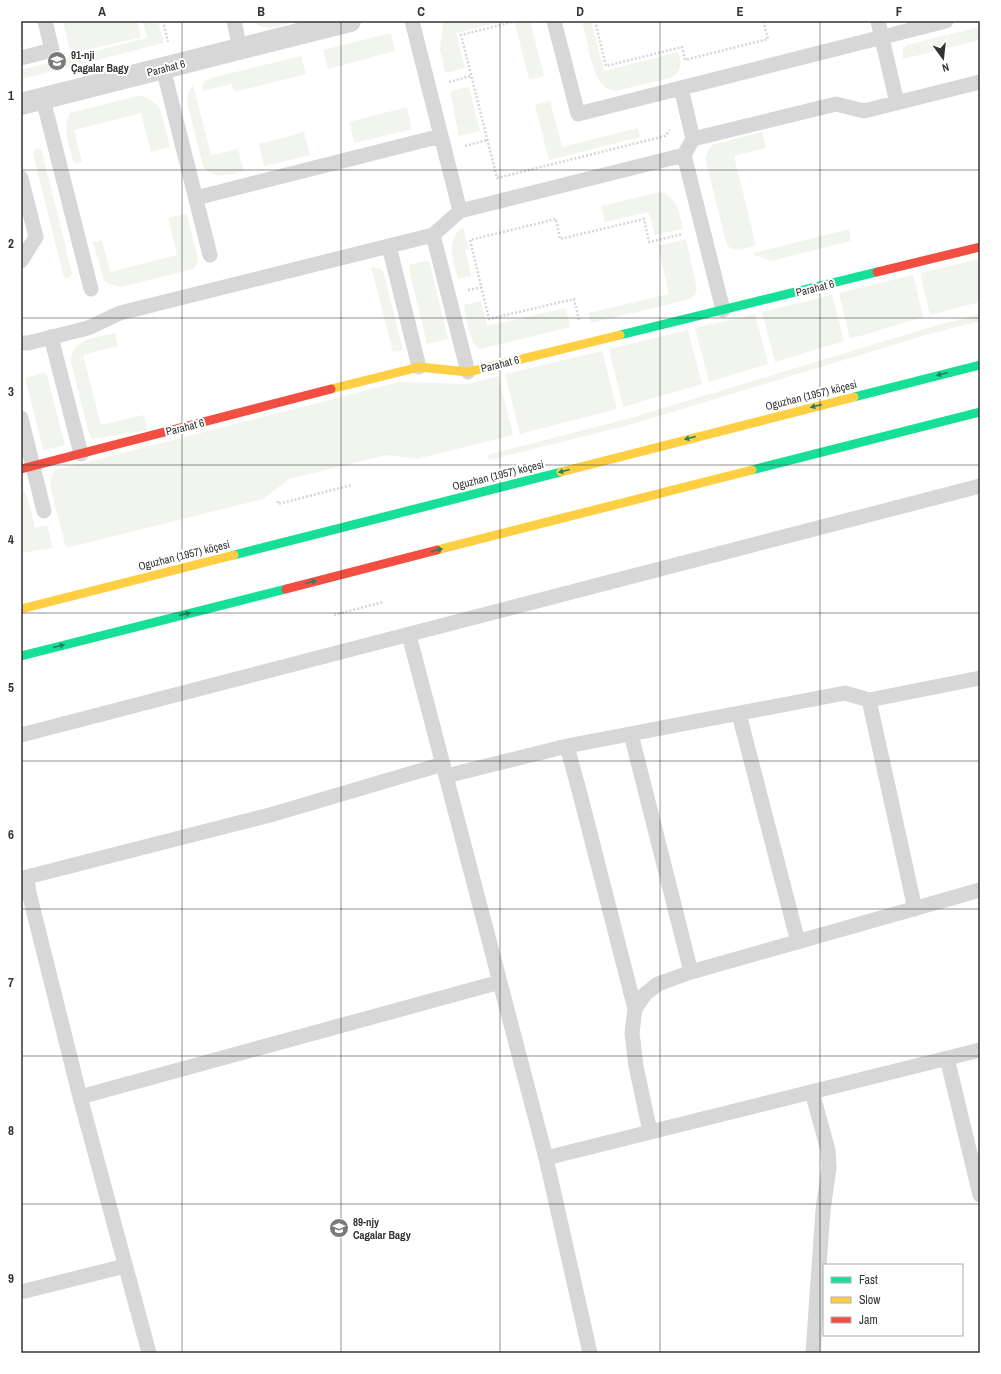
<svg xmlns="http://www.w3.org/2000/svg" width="1001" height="1374" viewBox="0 0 1001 1374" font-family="'Archivo Narrow',sans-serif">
<rect width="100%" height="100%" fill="#fff"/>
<path fill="#f1f5ed" d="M63,21h74l4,16 -70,17z
M143,21h15l6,22 -143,36v-9l126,-32z
M253,21h43c-14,4 -32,13 -43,0z
M443,21h62l-49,12 9,35 -20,5 -5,-23z
M524,21h6l14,55 -15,4 -14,-57z
M582,21h9l13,50 74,-19 3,11 -3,10 -8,5 -55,13c-5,-1 -10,-3 -13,-7 -10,-9 -16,-49 -20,-63z
M980,27v13l-77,19v-10l4,-4z
M391,33l4,18 -67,18 -5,-19z
M301,56l5,18 -72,18 -2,-8 -30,7 1,-7 4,-5z
M193,85l18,70 27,-6 6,22c-14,4 -31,9 -41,-5l-16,-64 1,-8z
M469,87l11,44 -21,5 -9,-45z
M137,96c10,0 19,6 24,15l9,36 -19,5 -10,-39 -67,17 8,32 -8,2c-4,-16 -13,-36 -4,-51z
M550,101l12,46 76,-19 2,9 -91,23 -14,-55z
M407,107l5,22 -57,14 -6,-21z
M304,132l6,23 -46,11 -5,-22z
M762,132l4,16 -32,8 22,89c-10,3 -21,9 -29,0l-22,-88 7,-12z
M37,149h3l2,3 30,121 -1,3 -2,2h-3l-3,-3 -30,-121 1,-3z
M660,192c17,4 20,22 23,37l-28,6 -6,-23 -44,10 -4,-16z
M187,214l11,45 -2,7 -3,3 -72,18 -12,-3 -5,-4 -11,-38 9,-2 8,32 67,-17 -9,-37z
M463,227l6,22 -4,1 6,26 -13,3c-5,-17 -13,-40 5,-52z
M849,229l2,12 -80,20 -17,-6v-2z
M686,239l11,50 -4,8 -6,3 -96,23 -3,-10 81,-19 -11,-48z
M980,259v43l-50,13 -10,-42z
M429,260l19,79 -21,5 -19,-79z
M371,267l10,2 3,5 19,76 -10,2z
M913,275l10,42 -73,22 -11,-46z
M832,295l12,46 -69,21 -13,-50z
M481,301l6,25 79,-18 4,19 -90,22c-11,-5 -14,-33 -16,-44z
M755,314l13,50 -59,18 -14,-54z
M980,314v7l-47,12 -304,92 -140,35 -2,-5 140,-36 304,-92z
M688,330l14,54 -79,23 -14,-58z
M115,333l3,13 -35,9 18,70 43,-10 4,15 -55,9 -3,-3 -2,-6 -17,-67c-1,-25 25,-25 44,-30z
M602,351l15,58 -97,25 -15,-60z
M46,372l19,73 -22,5 -18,-72z
M498,376l15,59 -96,24 -30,-4 -98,24 -26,20 -197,49 -16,-62 1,-9 5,-7 343,-88 69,2z
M21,487c9,10 10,28 14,41l12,-3 6,23 -32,5z"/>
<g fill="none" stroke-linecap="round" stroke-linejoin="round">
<path stroke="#d6d6d6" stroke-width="2.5" stroke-dasharray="2 2" stroke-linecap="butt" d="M163,21l5,21
M516,21l-55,14 36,143 168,-42 5,-6
M595,21l11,45 76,-19 3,13 83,-21 -5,-18
M449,82l22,-6
M465,146l22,-6
M468,290l14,-3
M579,320l-5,-21 -85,20 -19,-79 86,-21 4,20 84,-20 5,23 34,-8
M278,501v3l74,-19
M334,615l49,-13"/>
<path stroke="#d7d7d7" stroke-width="15" d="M234,21l6,28
M412,21l48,190
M554,21l24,93 368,-93
M878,21l19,82
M21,58l31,-8 -7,-29
M163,68l47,187
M681,88l12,51
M43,99l48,190
M684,155l39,155
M21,178l15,59 -15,24
M196,198l245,-62
M433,235l35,137
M389,246l30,121
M51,337l30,117
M21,343h7l60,-15 32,-15 313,-78 27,-24 224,-56 9,-16 143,-35 28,7 116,-29
M21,418l23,93
M409,635l137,523 44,195
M869,700l46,209
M739,714l59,228
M631,734l60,238
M21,735l959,-249
M567,746l13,48 55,215
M446,776l121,-30 278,-53 24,7 111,-22
M947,1058l33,137
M812,1092l16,58 1,18 -6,42 -10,143
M80,1097l420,-115
M650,1132l-14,-66 -4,-33 3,-24 10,-15 13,-10 33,-12 289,-82
M546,1158l434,-108
M21,1292l104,-26
M149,1353l-69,-256 -51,-204 -2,-16 243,-62 173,-51"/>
<path stroke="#d7d7d7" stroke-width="22" d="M21,104l329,-83"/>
<path stroke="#16e098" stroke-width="9" d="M620,335l257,-63
M854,397l126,-32
M752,470l228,-58
M234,555l327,-83
M21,656l265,-67"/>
<path stroke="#ffcf43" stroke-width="9" d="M331,389l88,-22 49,5 152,-37
M561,472l293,-75
M437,550l315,-80
M21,609l213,-54"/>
<path stroke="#f24e42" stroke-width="9" d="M877,272l103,-25
M21,469l310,-80
M286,589l151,-39"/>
</g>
<defs><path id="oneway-solid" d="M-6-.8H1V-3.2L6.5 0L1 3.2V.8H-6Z"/></defs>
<g fill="#268160">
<use href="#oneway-solid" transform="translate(942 374) rotate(166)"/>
<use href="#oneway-solid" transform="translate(816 406) rotate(166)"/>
<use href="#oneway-solid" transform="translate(690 438) rotate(166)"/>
<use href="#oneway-solid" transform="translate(564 471) rotate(166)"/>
<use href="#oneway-solid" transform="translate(437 550) rotate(-14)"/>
<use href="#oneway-solid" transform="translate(311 582) rotate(-14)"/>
<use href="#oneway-solid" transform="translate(185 614) rotate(-14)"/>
<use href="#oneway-solid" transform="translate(59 646) rotate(-14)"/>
</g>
<path fill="none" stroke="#333" stroke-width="1" stroke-opacity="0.55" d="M182,21v1332M341,21v1332M500,21v1332M660,21v1332M820,21v1332M21,170h959M21,318h959M21,465h959M21,613h959M21,761h959M21,909h959M21,1056h959M21,1204h959"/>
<defs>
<g id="school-disc" transform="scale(1)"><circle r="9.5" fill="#7a7a7a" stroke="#fff"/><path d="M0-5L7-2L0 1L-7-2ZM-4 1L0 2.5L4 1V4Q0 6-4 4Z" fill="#fff"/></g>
</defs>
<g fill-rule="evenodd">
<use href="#school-disc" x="57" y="61"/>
<use href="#school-disc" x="339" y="1228"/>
</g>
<g text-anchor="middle" stroke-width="4" stroke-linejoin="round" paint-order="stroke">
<g font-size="11" font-weight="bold" fill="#333" stroke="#fff" text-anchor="start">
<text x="71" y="59">91-nji<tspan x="71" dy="13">Çagalar Bagy</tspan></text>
<text x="353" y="1226">89-njy<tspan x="353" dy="13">Cagalar Bagy</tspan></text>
</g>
<g font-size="11" fill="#333" stroke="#fff">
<text transform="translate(166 68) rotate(-14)" y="4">Parahat 6</text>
<text transform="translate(815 288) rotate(-14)" y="4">Parahat 6</text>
<text transform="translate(500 364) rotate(-14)" y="4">Parahat 6</text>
<text transform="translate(811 395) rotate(-14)" y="4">Oguzhan (1957) köçesi</text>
<text transform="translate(185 427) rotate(-14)" y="4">Parahat 6</text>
<text transform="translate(498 475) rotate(-14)" y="4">Oguzhan (1957) köçesi</text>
<text transform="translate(184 555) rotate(-14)" y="4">Oguzhan (1957) köçesi</text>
</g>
</g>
<rect width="1001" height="1374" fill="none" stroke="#ffffff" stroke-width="44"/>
<rect x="823" y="1264" width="140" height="72" fill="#ffffff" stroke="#adadad"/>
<rect x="831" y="1277" width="20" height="6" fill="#16e098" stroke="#adadad"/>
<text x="859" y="1284" font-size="12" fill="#333333">Fast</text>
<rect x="831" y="1297" width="20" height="6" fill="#ffcf43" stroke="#adadad"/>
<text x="859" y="1304" font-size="12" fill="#333333">Slow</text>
<rect x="831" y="1317" width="20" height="6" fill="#f24e42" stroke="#adadad"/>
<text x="859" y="1324" font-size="12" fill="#333333">Jam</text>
<g transform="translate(943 58) rotate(165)" stroke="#ffffff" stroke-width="3" paint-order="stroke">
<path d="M0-3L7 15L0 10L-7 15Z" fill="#333333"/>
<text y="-6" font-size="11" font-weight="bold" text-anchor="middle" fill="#333333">N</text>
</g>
<rect x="22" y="22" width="957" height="1330" fill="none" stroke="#333" stroke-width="1.5"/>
<g font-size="13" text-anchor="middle" font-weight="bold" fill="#333">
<text x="102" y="16">A</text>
<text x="261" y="16">B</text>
<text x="421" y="16">C</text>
<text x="580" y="16">D</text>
<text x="740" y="16">E</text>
<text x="899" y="16">F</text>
<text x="11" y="100">1</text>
<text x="11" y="248">2</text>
<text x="11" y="396">3</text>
<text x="11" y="544">4</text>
<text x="11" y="692">5</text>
<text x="11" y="839">6</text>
<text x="11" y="987">7</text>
<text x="11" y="1135">8</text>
<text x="11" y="1283">9</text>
</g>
</svg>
